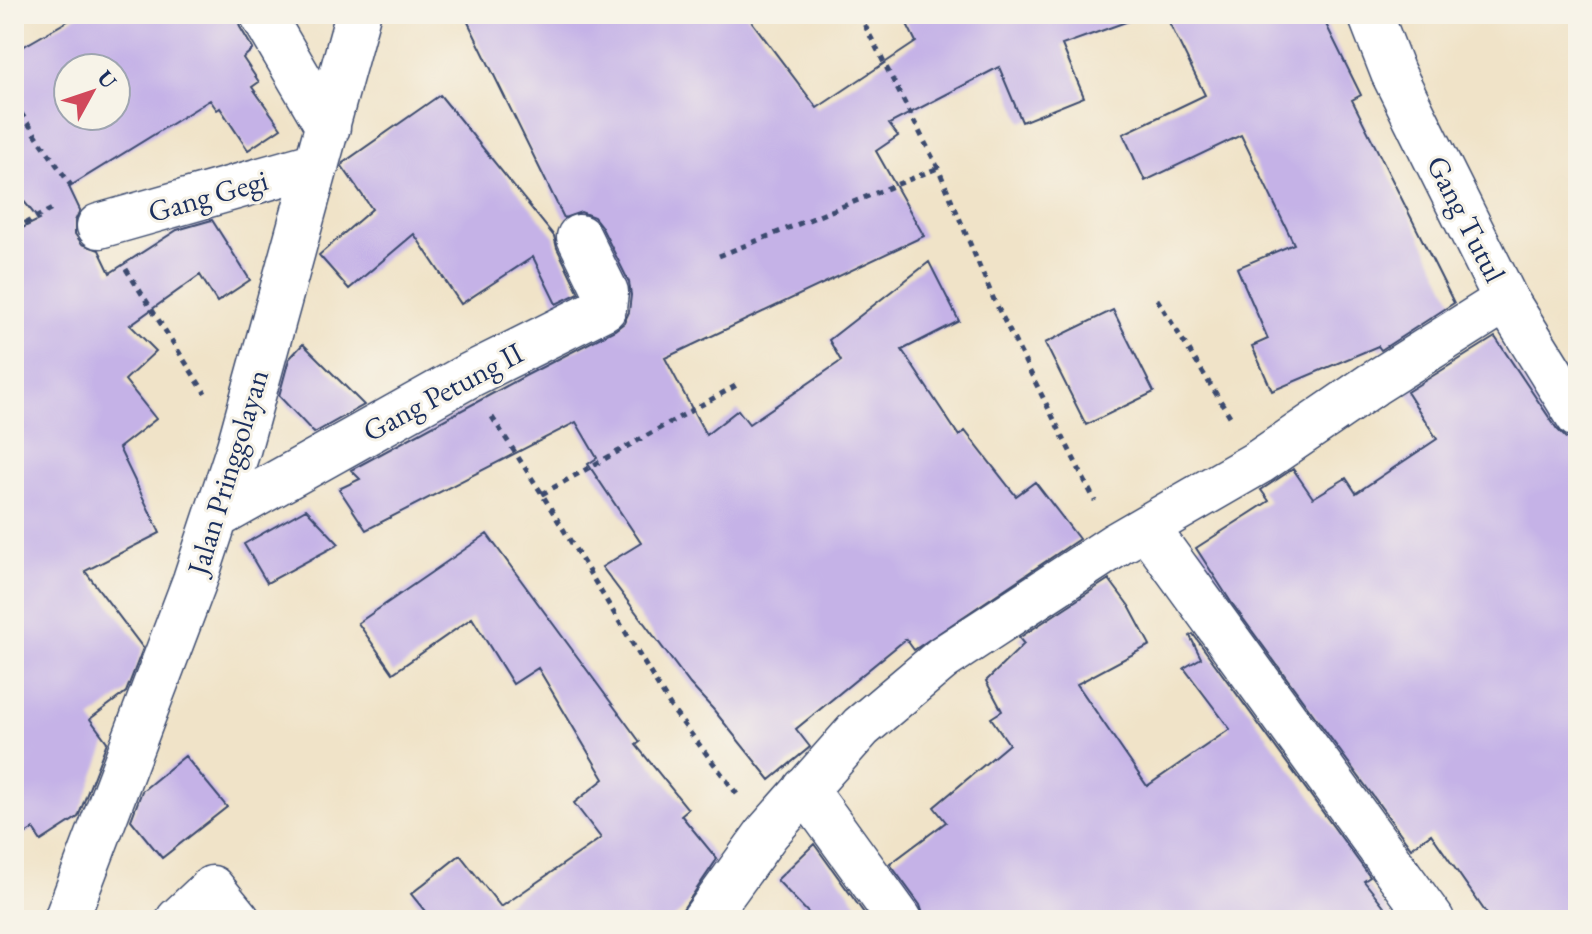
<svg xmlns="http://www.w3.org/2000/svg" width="1592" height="934" viewBox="0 0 1592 934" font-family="'EB Garamond',serif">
<rect width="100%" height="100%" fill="#f7f3e8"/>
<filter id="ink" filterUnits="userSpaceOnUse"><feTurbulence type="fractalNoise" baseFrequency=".0125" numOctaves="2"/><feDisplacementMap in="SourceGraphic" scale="16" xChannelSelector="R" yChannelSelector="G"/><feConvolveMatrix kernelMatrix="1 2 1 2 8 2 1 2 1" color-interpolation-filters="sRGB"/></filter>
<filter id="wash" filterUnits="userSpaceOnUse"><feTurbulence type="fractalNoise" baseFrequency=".006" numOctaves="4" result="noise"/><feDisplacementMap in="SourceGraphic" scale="32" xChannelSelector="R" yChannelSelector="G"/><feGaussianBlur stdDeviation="1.8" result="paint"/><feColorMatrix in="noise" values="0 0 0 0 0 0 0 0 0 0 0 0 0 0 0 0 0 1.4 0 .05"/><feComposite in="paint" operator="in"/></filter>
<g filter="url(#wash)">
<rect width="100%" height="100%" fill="#f0e3c8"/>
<g id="blocks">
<path fill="#c5b2e7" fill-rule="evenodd" d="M80,14h157l3,13 13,22 -10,9 16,24 -7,5 29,41 -33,22 -28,-42 -3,2 -7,-10 -141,87 11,23 -5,11v13l7,10 17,6 11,23 67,-43 35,-10 38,60 -33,22 -17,-27 -70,50 26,26 -31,29 31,39 -37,29 41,85 -75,38 58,77 -17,44 -36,27 17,23 -29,75 -37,24 -8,-12 -19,12v-609l25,-12 -25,-31v-137zM68,68h48v48h-48z
M464,14h282l71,94 99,-66 -14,-28h231l1,5 -72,26 22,52 -62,25 -23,-55 -110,57 9,12 -22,15 48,85 -259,122 41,77 32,-25 11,14 92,-63 -12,-21 100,-78 30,59 -57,29 57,86 6,-5 51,65 19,-14 44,57 -165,111 -8,-11 -110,90 14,18 -40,33 -57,-71 -23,-25 -88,-117 39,-24 -53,-79 9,-6 -21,-36 -210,108 -27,-41 21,-10 -9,-9 174,-94 90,-46 9,-7 5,-11 2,-17 -2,-13 -28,-56 -7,-9 -13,-5 -17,6z
M1165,14h156l40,81 -9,5 102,203 -73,47 -3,-4 -106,45 -20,-45 16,-7 -31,-71 57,-24 -53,-109 -96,46 -22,-47 82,-39z
M440,95l114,141 3,12 22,45 -23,11 -23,-47 -72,47 -47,-70 -65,55 -30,-34 53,-46 -30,-43 1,-3z
M1113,310l41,82 -68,33 -41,-82z
M1495,337l62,92 9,9 12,3v479h-87l-60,-86 -20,14 -180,-246 -35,-54 73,-47 -8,-11 32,-21 20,29 33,-20 10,15 81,-54 -30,-47z
M303,344l61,61 -50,28 -35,-37 10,-37z
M306,509l33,35 -72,39 -23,-39z
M487,534l153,208 -4,3 52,64 -7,6 36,44 -36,53 -10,8h-239l-21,-26 49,-39 41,52 100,-69 -27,-35 30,-24 -66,-111 -25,16 -41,-66 -79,55 -35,-50z
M1109,579l20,27 21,39 -73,39 70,102 83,-57 -46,-61 17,-10 -11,-22 3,-2 177,243 -6,4 31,39h-470l-5,-15 -30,-41 56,-42 -12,-15 75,-63 -18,-26 11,-7 -16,-30 38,-37 -5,-6z
M185,756l42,51 -65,51 -31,-38 11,-29z
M814,844l55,76h-54l-38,-40z"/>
</g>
</g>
<g filter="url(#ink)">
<use href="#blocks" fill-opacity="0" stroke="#3b4a6e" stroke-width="2"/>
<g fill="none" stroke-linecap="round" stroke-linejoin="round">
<g stroke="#3b4a6e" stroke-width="47">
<path id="minor" d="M262,14l66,113
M1370,14l23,59 113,227 72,116
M99,226l218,-62
M216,517l250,-140 138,-69 2,-16 -27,-55
M1147,528l285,392
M805,789l95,131
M66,920l129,-340 44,-133 119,-433
M178,920l34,-32 26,32
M704,920l63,-87 94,-106 82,-69 174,-114 142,-82 114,-78 133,-84"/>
</g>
<path stroke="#3b4a6e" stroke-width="5" stroke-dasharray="6 6" stroke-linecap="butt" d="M859,14l79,154 56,132 101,201
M14,103l58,84
M14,229l42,-22
M719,256l219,-88
M126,269l79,124
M1157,299l76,122
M492,417l50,77 130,215 65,85
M542,494l195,-109"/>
<use href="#minor" stroke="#fff" stroke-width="44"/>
</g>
</g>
<g text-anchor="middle" stroke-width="6" stroke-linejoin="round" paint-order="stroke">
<g font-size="30" fill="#1b2f5e" stroke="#f7f3e8">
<text transform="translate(208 196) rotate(-16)" y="10">Gang Gegi</text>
<text transform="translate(1466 219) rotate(63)" y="10">Gang Tutul</text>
<text transform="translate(443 392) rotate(-28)" y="10">Gang Petung II</text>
<text transform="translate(228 472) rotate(-73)" y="10">Jalan Pringgolayan</text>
</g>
</g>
<rect width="1592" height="934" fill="none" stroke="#f7f3e8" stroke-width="48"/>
<g transform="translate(92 92) rotate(50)"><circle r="38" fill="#f7f3e8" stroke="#9fa5b1" stroke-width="2"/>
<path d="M0-6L14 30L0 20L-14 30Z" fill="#d1495b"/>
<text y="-12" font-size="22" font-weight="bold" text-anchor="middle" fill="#1b2f5e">U</text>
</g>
</svg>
